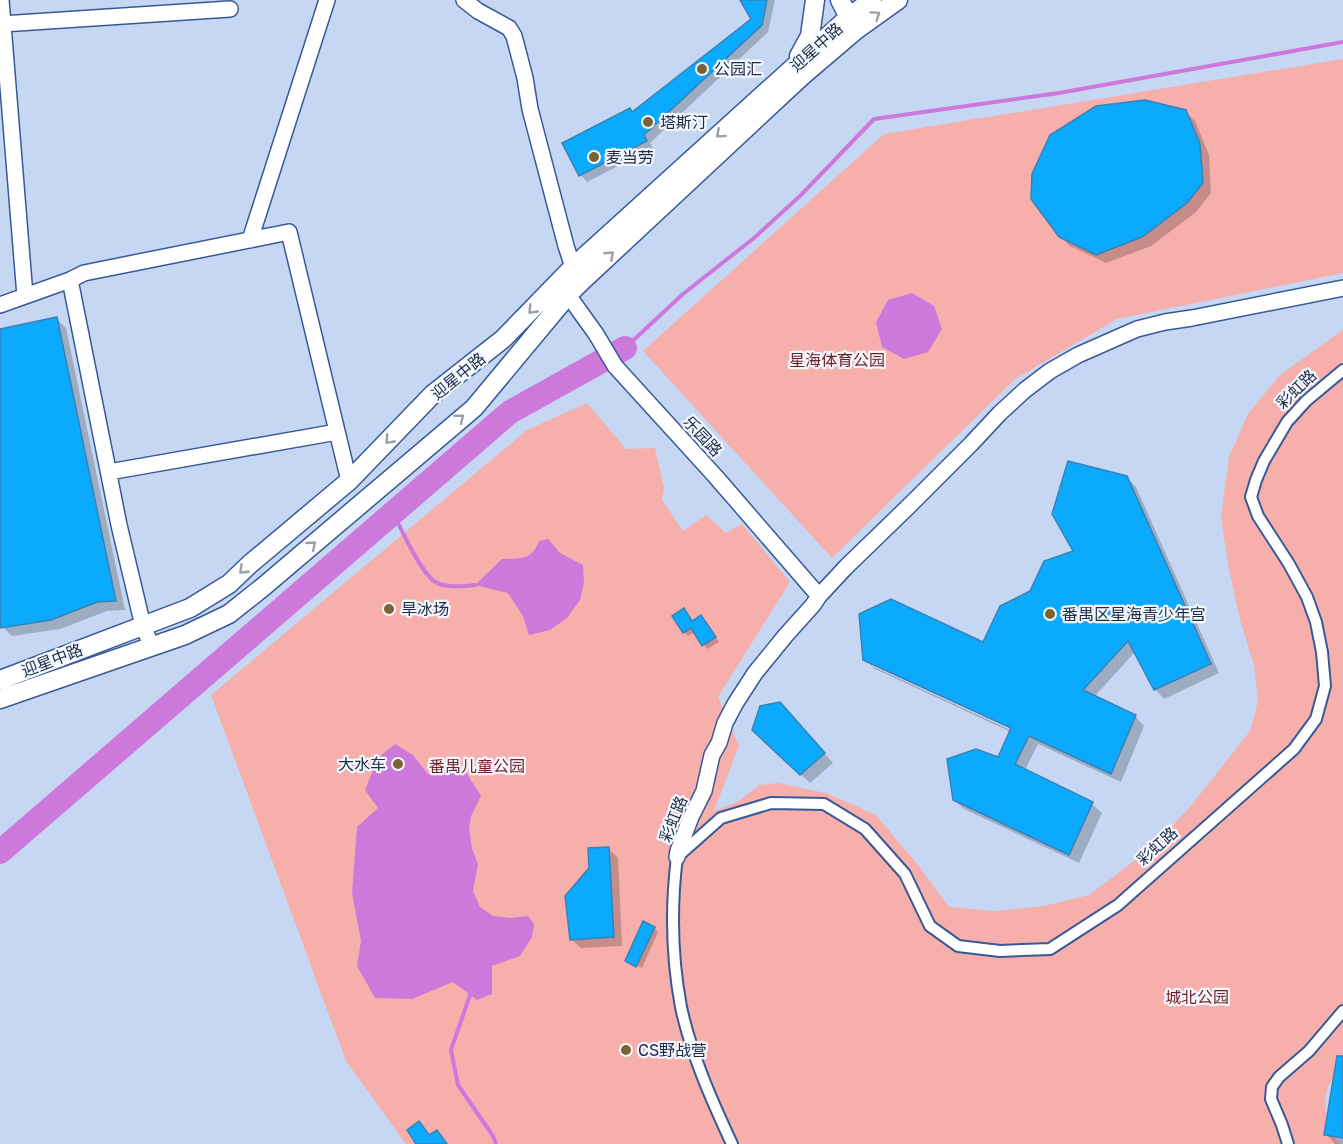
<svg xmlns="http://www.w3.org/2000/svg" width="1343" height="1144" viewBox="0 0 1343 1144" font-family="'Golos Text','Noto Sans SC',sans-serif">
<rect width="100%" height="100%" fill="#c6d7f3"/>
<path fill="#f7afac" d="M1343,59v214l-226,46 -102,60 -183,179 -189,-207 241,-217z
M1343,330v740l-14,14 -4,14 2,29 13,17h-934l-60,-83 -135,-366 316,-265 60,-27 39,46 29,-1 9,40 -2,12 21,31 23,-16 20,18 16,-9 48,58 -72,115 21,49 -25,65 25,-10 20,-16 19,-2 48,10 50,22 42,50 31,42 46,4 49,-5 45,-11 61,-46 40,-42 60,-76 8,-30 -4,-36 -14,-45 -11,-50 -8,-53 8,-60 19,-43 32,-39z"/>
<path fill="#cd78db" d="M912,293l22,13 8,23 -14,23 -24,7 -22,-12 -6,-25 12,-22z
M548,539l12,14 23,12 1,18 -4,17 -13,18 -17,12 -21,5 -6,-19 -15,-23 -33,-8 27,-26c19,-1 29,2 37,-18z
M395,744l18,11 15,19 36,-5 17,27 -10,20 -2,13 3,20 6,15 -5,27 7,16 13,9 17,2 18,-2 6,8 -2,13 -12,19 -28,10v28l-15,6 -24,-18 -41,17 -37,-1 -18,-32 4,-25 -9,-48 5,-66 21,-19 -13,-18 13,-32z"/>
<path fill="#0003" fill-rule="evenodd" d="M742,0h33l-7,32 -118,111 3,5 -66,34 -6,-7 -17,-31 69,-31 120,-94z
M1185,111l10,10 14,34 2,38 -15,19 -45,34 -45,17 -36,-17 -10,-10z
M57,319l9,9 59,282 -18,1 -47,18 -48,7 -9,-9 -3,-14v-283z
M1126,477l10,10 83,186 -55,26 -9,-10 -20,-37 -41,45 41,19 9,10 -23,56 -83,-38 -13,26 67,34 10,9 -23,50 -115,-54 -10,-9 45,-41 12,-27 -136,-63 -10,-9 118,-16 48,-52 44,-41zM872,662l146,68 -1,3 -145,-67z
M684,610l9,12 8,-6 18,26 -12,7 -12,-17 -7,4 -4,-4z
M790,714l43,49 -23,20 -47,-44z
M609,849l9,9 4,88 -41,2 -10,-9z
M654,928l4,4 -16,36 -13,-6v2l-3,-3z
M1343,1070v74h-8l-9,-10z"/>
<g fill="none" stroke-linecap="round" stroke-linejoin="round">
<path stroke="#cd78db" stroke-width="4" d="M625,348l58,-54 71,-56 47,-43 73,-76 185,-26 284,-51
M393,513c8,16 27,58 41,68 11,8 29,5 41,4
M470,995l-19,55 7,35 35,51 3,8"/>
<path stroke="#cd78db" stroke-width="24" d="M0,852l510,-440 115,-64"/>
</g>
<path fill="#0baafe" stroke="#3782b6" stroke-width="1.5" d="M740,0h27l-5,25 -118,110 3,6 -68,35 -17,-33 68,-35 2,4 119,-93z
M1145,100l41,10 14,34 3,39 -16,20 -45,34 -46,18 -37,-18 -28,-38 1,-25 18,-39 46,-29z
M57,317l59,284 -19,1 -46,18 -50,8 -1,-8v-291z
M1068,461l59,15 84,188 -57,26 -26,-49 -45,49 53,25 -25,59 -82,-38 -14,28 78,38 -24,53 -116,-55 -6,-41 29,-10 22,8 13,-29 -148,-68 -4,-46 32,-15 92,43 17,-36 30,-15 14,-30 29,-10 -21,-37z
M684,608l8,13 9,-6 15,22 -14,9 -11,-18 -8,5 -11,-17z
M780,702l45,51 -25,22 -48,-45 8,-24z
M609,847l5,90 -44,3 -5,-44 24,-28 -1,-20z
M643,921l12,6 -19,40 -11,-6z
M1337,1056h6v82l-19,-3z
M419,1121l10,14 8,-5 10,14h-31l-9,-14z"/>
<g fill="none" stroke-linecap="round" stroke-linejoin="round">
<g stroke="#385997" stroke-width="14">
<path id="pedestrian" d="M732,1144c-20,-43 -41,-90 -51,-137 -9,-48 -10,-102 -4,-150l44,-39 50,-15 53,1 41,25 40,45 25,52 28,20 42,5 50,-2 68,-44 176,-156 22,-30 9,-33 -3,-34 -6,-30 -9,-25 -18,-33 -31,-48 -7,-19 5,-17 8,-19 23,-39 19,-21 37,-31
M1288,1144l-6,-19 -11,-26 1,-12 7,-10 30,-26 34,-40"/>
</g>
<g stroke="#385997" stroke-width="18">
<path id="minor" d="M1,0l24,296
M464,0l14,11 31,17 5,8 11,42 5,31 36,137 7,21 6,9
M2,24l228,-15
M250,240l77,-240
M70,280l49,245 24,101 9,21
M568,295l28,39 19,32 101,111 103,119
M0,305l70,-25 14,-7 205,-41 60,249
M109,472l228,-40
M677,857l1,-6 13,-34 13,-26 8,-36 7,-12 6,-20 10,-19 20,-31 31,-38 27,-30 6,-9 27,-29 66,-64 59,-59 29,-31 25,-23 25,-19 28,-16 59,-26 28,-7 27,-4 151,-30"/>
</g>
<g stroke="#385997" stroke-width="21">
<path id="tertiary" d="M840,0l13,25
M799,56l11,-20 5,-36
M0,680l190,-72 39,-24 21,-20 99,-83 84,-87 70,-55 70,-72 276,-250 23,-17
M0,699l185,-64 44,-21 34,-27 211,-179 94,-113 14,-14 220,-205 54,-46 42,-30"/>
</g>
<use href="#pedestrian" stroke="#fff" stroke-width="10"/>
<use href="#minor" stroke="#fff" stroke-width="15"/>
<use href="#tertiary" stroke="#fff" stroke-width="18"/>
</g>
<defs><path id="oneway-chevron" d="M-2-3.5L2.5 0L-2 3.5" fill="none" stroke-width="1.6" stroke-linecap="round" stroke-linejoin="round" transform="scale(1.5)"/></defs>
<g stroke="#99a0ac">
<use href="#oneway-chevron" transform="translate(876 15) rotate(-35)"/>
<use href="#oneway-chevron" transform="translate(720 134) rotate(138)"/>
<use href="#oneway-chevron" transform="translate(610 255) rotate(-43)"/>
<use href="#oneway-chevron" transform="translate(532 310) rotate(134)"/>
<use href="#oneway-chevron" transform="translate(460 418) rotate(-39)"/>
<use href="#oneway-chevron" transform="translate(389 440) rotate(134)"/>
<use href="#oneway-chevron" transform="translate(312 545) rotate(-41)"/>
<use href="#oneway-chevron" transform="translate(243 570) rotate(136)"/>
</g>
<g fill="#7c6334" stroke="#f3f7fe" stroke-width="2">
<circle cx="702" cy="69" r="6"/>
<circle cx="648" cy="122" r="6"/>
<circle cx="594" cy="157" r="6"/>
<circle cx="389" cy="609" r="6"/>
<circle cx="1050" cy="614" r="6"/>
<circle cx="398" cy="764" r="6"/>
<circle cx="626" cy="1050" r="6"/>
</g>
<g text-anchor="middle" stroke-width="4.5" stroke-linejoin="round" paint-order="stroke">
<g font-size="16" fill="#1c2b46" stroke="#f3f7fe">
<text transform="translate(816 47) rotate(-42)" y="6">迎星中路</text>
<text transform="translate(458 376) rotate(-39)" y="6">迎星中路</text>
<text transform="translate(1296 389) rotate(-44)" y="6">彩虹路</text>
<text transform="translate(703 436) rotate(47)" y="6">乐园路</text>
<text transform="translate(52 660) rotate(-21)" y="6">迎星中路</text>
<text transform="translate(673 819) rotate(-68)" y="6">彩虹路</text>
<text transform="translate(1157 846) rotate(-42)" y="6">彩虹路</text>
</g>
<g font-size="16" fill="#1c2b46" stroke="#f3f7fe" text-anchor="start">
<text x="714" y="75">公园汇</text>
<text x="660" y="128">塔斯汀</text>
<text x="606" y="163">麦当劳</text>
<text x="401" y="615">旱冰场</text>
<text x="1062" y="620">番禺区星海青少年宫</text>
<text x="386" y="770" text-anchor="end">大水车</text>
<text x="638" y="1056">CS野战营</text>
</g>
<g font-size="16" fill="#711d22" stroke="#f3f7fe">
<text x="837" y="366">星海体育公园</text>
<text x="477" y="772">番禺儿童公园</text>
<text x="1197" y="1003">城北公园</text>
</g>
</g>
</svg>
